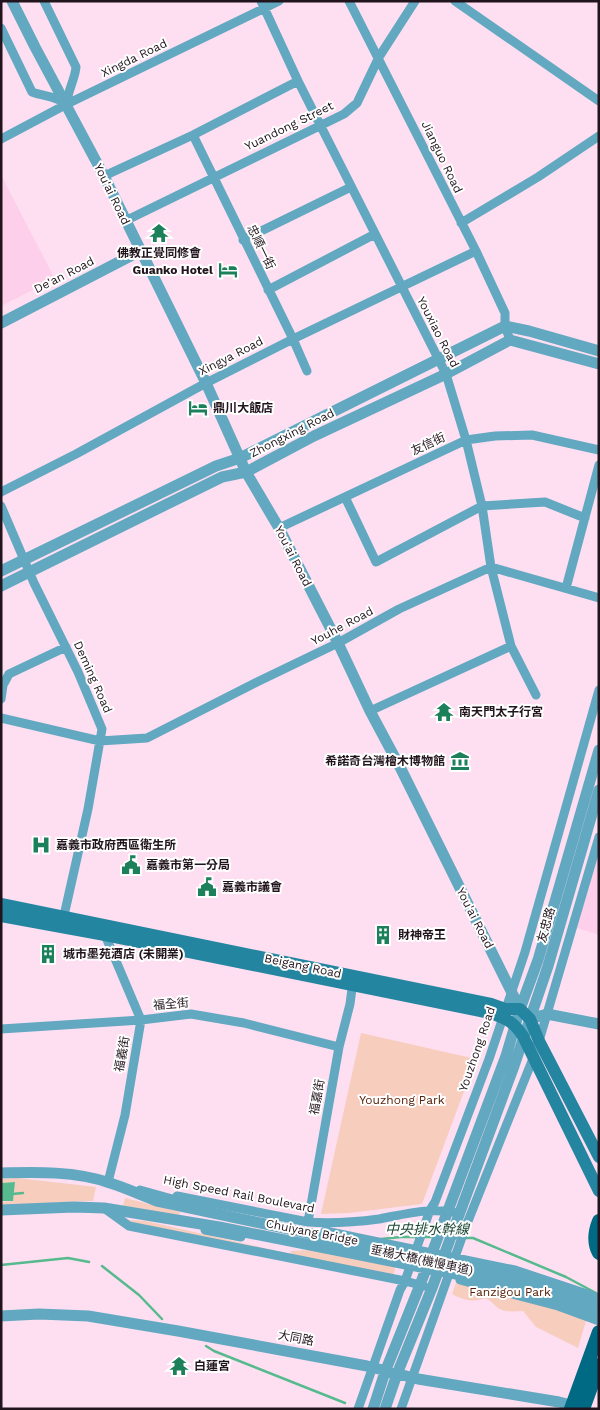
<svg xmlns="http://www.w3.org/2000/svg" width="600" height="1410" viewBox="0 0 600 1410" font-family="'Work Sans','Noto Sans TC',sans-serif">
<rect width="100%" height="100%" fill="#fedff1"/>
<path fill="#fdcfea" d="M1,175l54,104 -54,27z
M599,845v90l-25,-8z"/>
<path fill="#f7cdbd" d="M361,1033l115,26 -54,145 -73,9 -28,1z
M17,1178l79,9 -3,14c-31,0 -61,4 -92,6v-5l12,-1 2,-19 -14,1v-4z
M125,1198l55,14 -1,6 -57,-8z
M129,1220l17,1 144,33 1,-3 110,-6 -8,31 -264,-52z
M465,1258l123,56 -10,34 -42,-21 -13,-16c-8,0 -18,2 -25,-3 -5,-4 -6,-7 -13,-10 -13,5 -21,2 -33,-4z"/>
<path fill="#56ba8e" d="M15,1182l-2,19h-12v-18z"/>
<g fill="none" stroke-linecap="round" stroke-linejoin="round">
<path stroke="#56ba8e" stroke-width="2.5" d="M12,1194l11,-1
M423,1237h12
M453,1238h20l93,39 30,16
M381,1239l20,-2h17
M1,1265l67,-7 21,4
M102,1266l37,29 23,24
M206,1346l8,5 131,52"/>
<path stroke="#62a8c1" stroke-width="9" d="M44,1l32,66c-1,13 -9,24 -9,37
M261,1l37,80 148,293 20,66 16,66 9,61 20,79 25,49
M349,1l127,250 29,62v13l5,14
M455,1l144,100
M1,28l31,64c10,4 24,4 32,11
M193,135l100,204 14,32
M1,139l66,-35 212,-103
M104,176l89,-41 105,-54
M125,221l219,-107 13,-11 22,-46 36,-56
M461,223l77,-46 61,-41
M243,240l108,-53
M268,290l107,-56
M1,492l75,-38 130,-71 87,-44 183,-88
M345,497l31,65 106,-56 63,-4 40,16
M1,506l33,77 44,89 24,57 -14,80 -25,111
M279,528l187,-88 29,-4 37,-1 67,15
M566,588l33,-123
M1,699l2,-14 6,-11 57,-27
M370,711l141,-65
M1,718l99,23 47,-3 110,-56 81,-39 61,-34 92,-42 108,31
M105,935l36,85 -16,95 -17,67
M1,1029l140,-9 50,-6 53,9 95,24
M539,1041l60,-204
M140,1190l43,12
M177,1196l131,26c24,2 48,0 71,-3 27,-5 46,-11 74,-7
M104,1208l25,18 276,55 19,5
M308,1222l31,-175 11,-43 3,-23
M205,1230l36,7
M325,1231l190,39 84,28
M460,1280l98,26 41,15
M358,1409l42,-119 5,-9 25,-71 5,-8 54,-143 36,-107 74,-262
M401,1409l65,-183 68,-170"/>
<path stroke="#62a8c1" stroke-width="11" d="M12,1l23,46 69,129 102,207 40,89 33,56 59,115 32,68 31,58 119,240
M1,323l139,-72
M1,571l215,-105 24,-8 26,-13 239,-119 24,5 70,20
M1,586l221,-109 24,-5 68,-36 132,-62 64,-34 89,24
M530,1019l17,-5 52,10
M1,1173c35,-1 75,-2 109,10 16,5 31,12 47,18l375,80 67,24
M1,1210l73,-3 30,1 115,19 282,56 53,15 45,17
M1,1316l38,-2 49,2 90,15 189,35 51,13 141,23 20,5
M373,1409l12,-37 35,-87 86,-229 14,-47 18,-49 61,-210
M385,1409l12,-35 35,-86 82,-222 34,-100 51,-176"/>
<path stroke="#2485a1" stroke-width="12" d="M1,904l490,100 14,5h15l10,10 9,22 60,116
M1,916l104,19 385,78c17,6 23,8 33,23l76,155"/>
<path stroke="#006983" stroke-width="14" d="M599,1221c-4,10 -6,21 0,32
M571,1409l28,-77
M583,1409l16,-44"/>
</g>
<defs>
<g id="temple-bare" transform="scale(1.5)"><path d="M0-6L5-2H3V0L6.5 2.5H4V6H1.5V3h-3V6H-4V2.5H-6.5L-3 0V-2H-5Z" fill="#1c815b" stroke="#fff" stroke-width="2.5" paint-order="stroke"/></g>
<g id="hotel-bare" transform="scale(1.5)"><path d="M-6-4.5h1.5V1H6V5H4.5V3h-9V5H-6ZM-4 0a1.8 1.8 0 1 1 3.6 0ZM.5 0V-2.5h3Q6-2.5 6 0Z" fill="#1c815b" stroke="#fff" stroke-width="2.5" paint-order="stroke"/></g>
<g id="museum-bare" transform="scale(1.5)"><path d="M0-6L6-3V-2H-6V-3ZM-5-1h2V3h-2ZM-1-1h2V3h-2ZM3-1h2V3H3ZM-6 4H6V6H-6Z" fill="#1c815b" stroke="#fff" stroke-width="2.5" paint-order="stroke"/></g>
<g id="hospital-bare" transform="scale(1.5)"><path d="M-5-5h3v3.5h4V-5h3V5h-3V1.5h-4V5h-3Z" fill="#1c815b" stroke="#fff" stroke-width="2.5" paint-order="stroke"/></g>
<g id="civic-bare" transform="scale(1.5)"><path d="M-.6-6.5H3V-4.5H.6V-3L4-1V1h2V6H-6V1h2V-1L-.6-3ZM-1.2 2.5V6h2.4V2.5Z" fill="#1c815b" stroke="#fff" stroke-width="2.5" paint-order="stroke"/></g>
<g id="building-bare" transform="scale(1.5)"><path d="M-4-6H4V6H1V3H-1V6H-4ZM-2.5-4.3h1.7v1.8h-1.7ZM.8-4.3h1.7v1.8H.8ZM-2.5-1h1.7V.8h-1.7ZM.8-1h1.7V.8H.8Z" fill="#1c815b" stroke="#fff" stroke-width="2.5" paint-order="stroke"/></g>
</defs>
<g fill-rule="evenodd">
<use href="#temple-bare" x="159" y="233"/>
<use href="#hotel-bare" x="228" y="270"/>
<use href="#hotel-bare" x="198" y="408"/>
<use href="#temple-bare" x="444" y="712"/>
<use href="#museum-bare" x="460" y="761"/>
<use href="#hospital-bare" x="41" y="845"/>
<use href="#civic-bare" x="131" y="865"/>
<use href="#civic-bare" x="207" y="887"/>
<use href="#building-bare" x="383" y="935"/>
<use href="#building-bare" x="48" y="954"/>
<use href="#temple-bare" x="179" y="1366"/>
</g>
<g text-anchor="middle" stroke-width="4" stroke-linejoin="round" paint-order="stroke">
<g font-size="12" fill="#21141c" stroke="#fff">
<text transform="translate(134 58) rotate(-26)" y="4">Xingda Road</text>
<text transform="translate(289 126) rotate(-26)" y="4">Yuandong Street</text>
<text transform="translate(442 157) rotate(64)" y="4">Jianguo Road</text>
<text transform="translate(112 194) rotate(64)" y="4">You'ai Road</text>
<text transform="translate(261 247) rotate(64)" y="4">忠順一街</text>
<text transform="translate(64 275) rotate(-27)" y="4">De'an Road</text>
<text transform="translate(438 332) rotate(63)" y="4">Youxiao Road</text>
<text transform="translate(231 356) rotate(-27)" y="4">Xingya Road</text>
<text transform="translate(292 433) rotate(-27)" y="4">Zhongxing Road</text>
<text transform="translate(428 444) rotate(-25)" y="4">友信街</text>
<text transform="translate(293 556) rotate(63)" y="4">You'ai Road</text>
<text transform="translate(342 626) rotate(-28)" y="4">Youhe Road</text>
<text transform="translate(93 677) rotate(66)" y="4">Deming Road</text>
<text transform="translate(475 918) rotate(63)" y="4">You'ai Road</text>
<text transform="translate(546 925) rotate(-74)" y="4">友忠路</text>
<text transform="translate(303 966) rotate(12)" y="4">Beigang Road</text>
<text transform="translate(171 1004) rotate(-5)" y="4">福全街</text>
<text transform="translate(477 1049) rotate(-71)" y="4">Youzhong Road</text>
<text transform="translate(122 1054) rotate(-80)" y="4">福義街</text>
<text transform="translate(317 1097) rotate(-80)" y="4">福嘉街</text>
<text transform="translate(239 1194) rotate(11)" y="4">High Speed Rail Boulevard</text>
<text transform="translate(312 1232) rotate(11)" y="4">Chuiyang Bridge</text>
<text transform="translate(422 1260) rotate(12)" y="4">垂楊大橋(機慢車道)</text>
<text transform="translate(296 1338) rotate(11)" y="4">大同路</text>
</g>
<g font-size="12" font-weight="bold" fill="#21141c" stroke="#fff" text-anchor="start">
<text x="159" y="257" text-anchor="middle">佛教正覺同修會</text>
<text x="213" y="274" text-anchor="end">Guanko Hotel</text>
<text x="213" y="412">鼎川大飯店</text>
<text x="459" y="716">南天門太子行宮</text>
<text x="445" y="765" text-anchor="end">希諾奇台灣檜木博物館</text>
<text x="56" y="849">嘉義市政府西區衛生所</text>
<text x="146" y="869">嘉義市第一分局</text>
<text x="222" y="891">嘉義市議會</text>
<text x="398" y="939">財神帝王</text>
<text x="63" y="958">城市墨苑酒店 (未開業)</text>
<text x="194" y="1370">白蓮宮</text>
</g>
<g font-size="12" fill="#572108" stroke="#fff">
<text x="402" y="1104">Youzhong Park</text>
<text x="510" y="1296">Fanzigou Park</text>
</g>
<g font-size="14" font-style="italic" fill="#1d4835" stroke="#fff">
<text x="427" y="1234">中央排水幹線</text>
</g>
</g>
<rect width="600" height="1410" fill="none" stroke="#21141c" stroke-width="5"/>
</svg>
